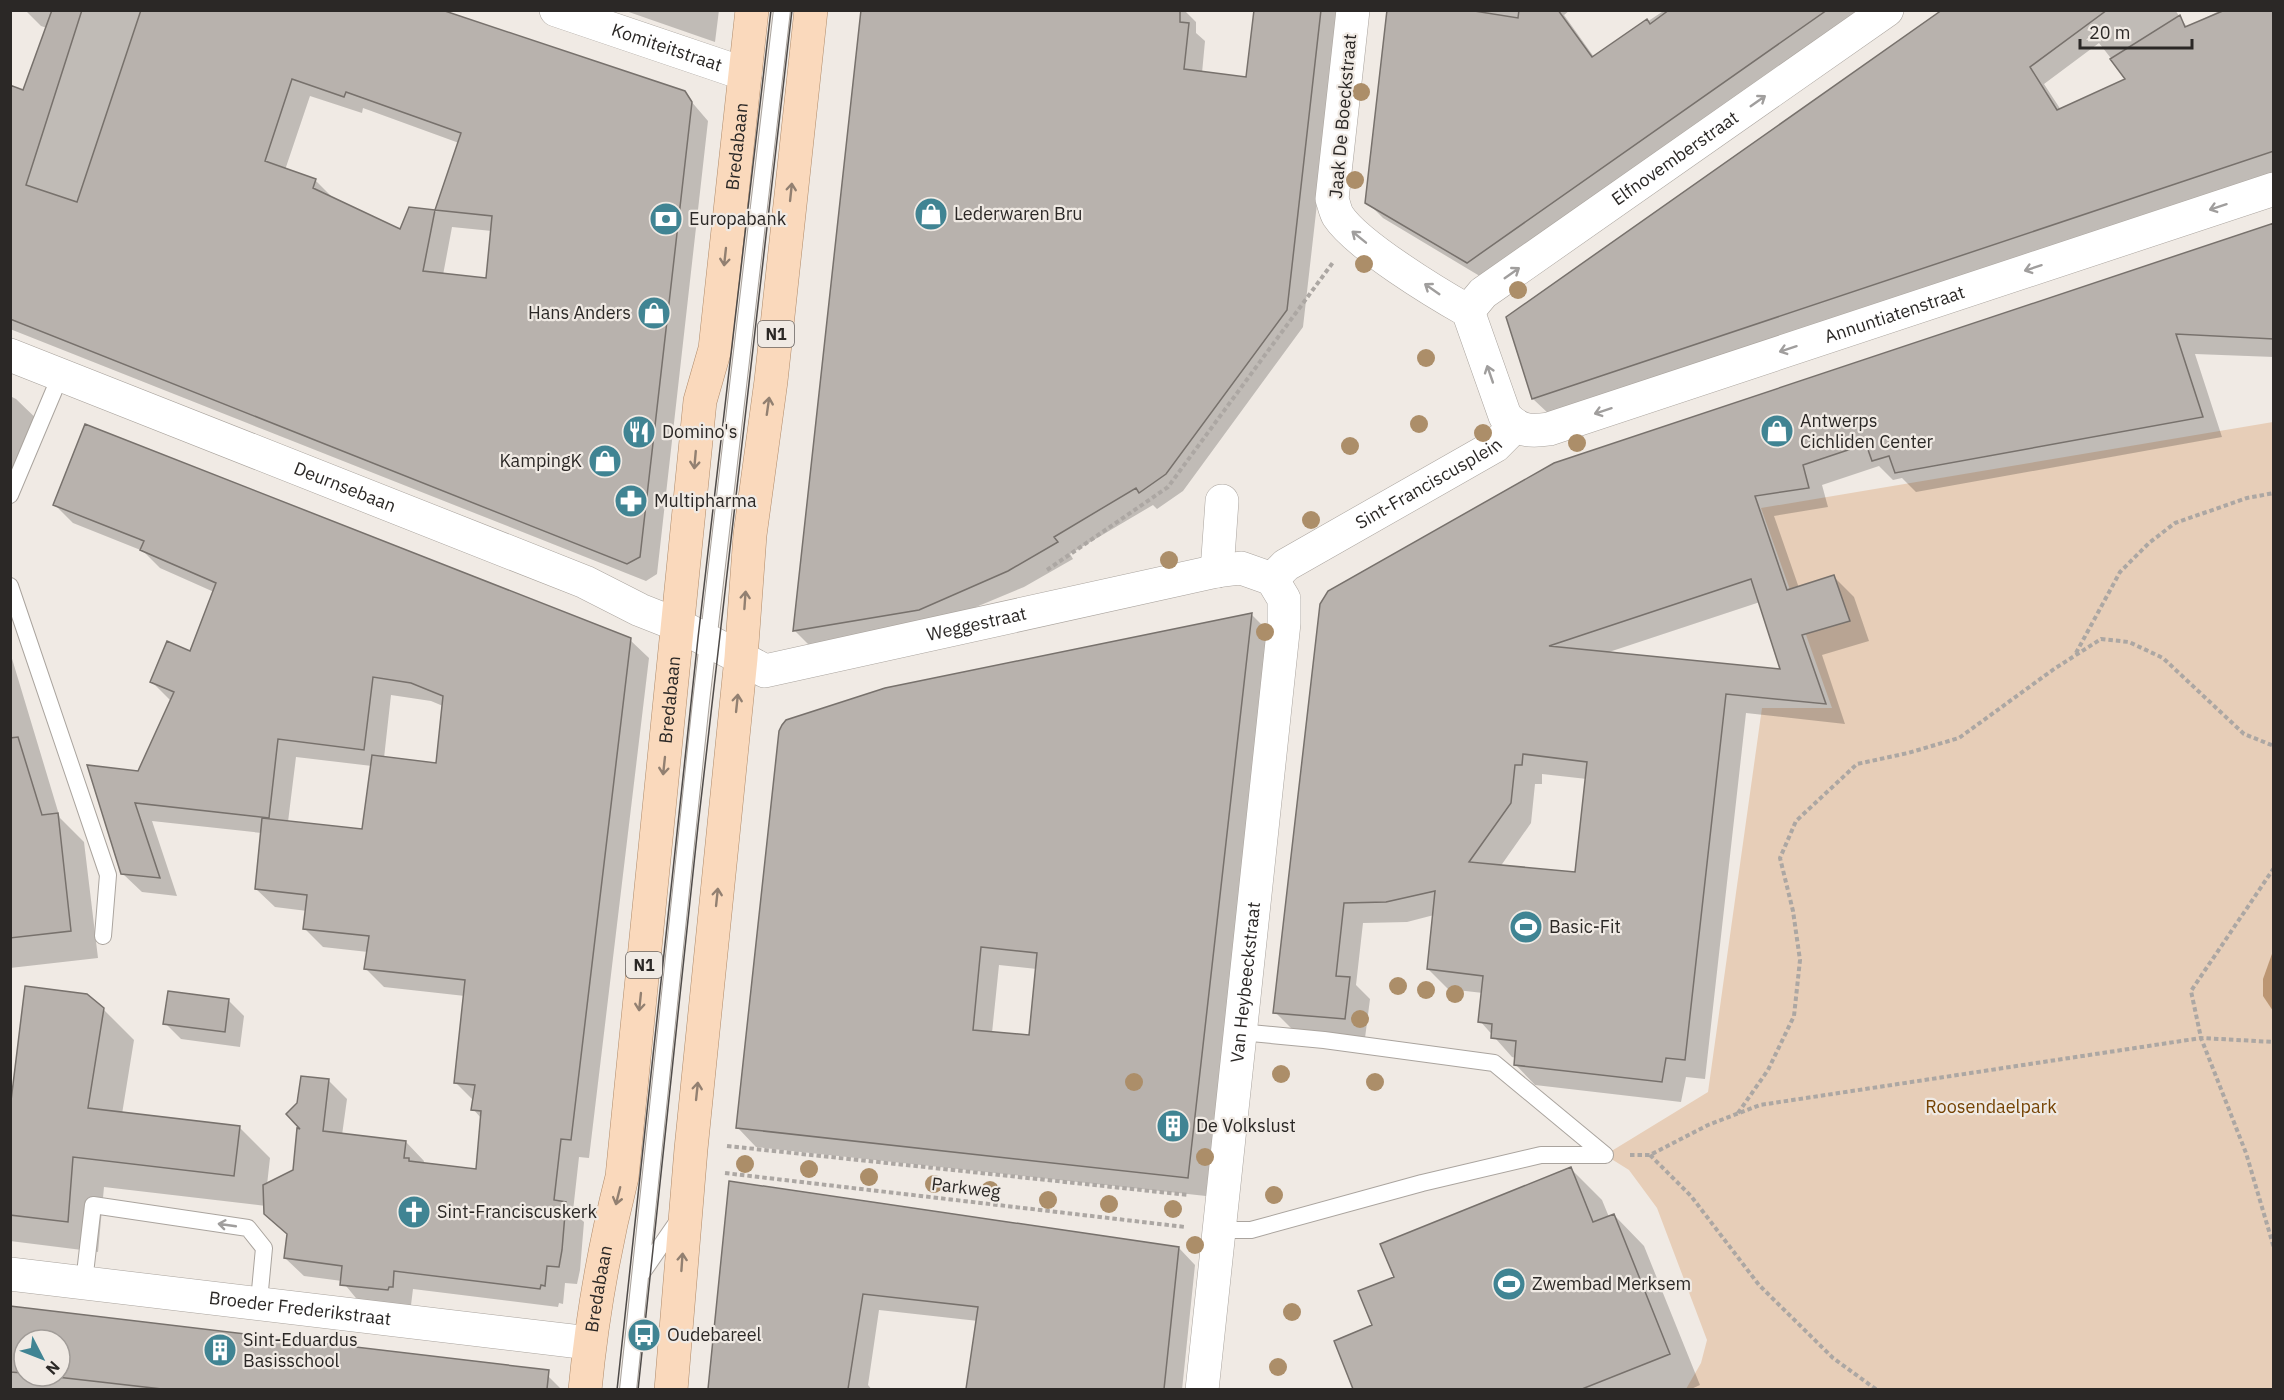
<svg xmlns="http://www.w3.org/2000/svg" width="2284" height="1400" viewBox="0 0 2284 1400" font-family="'IBM Plex Sans',sans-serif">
<rect width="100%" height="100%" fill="#f0eae4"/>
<path fill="#e7ceb8" d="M2273,422v967h-587l15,-26 6,-23 -50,-132 -28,-38 -24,-15 103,-63 54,-384h70l-71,-200z"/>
<path fill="#bc9673" d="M2273,951l1,60h-1l-10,-15v-17z"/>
<path fill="#0003" fill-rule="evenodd" d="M25,10h414l245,83 24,28 -51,453 -11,7 -636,-252v-242l14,5 23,-64 -6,-2zM310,96l52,17 1,-5 96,35 -23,69 -26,-3 -9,22 -68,-33 -18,-18 -30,-10zM452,227l40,4 -5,49 -44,-5z
M623,10h96l-4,32z
M862,10h322l12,12v11l9,8 -3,32 46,6 7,-69h84l-36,317 -120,164 -26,18 -4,-4 -83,49 3,5 -49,28 -96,40 -117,20 -16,-16z
M1389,10h181l-6,5 30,42 71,-47h199l-381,268 -100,-60 -16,-16z
M1945,10h230l12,17 34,-17h53v162l-725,242 -16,-15 -26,-81zM2099,43l29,37 -67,30 -17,-26z
M2274,223v134l-79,-3 27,83 -306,55 -14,-14 -9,2 -14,-14 -57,19 6,22 -54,9 25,72 35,-11 20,20 15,44 -47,14 23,69 -99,-11 -41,366 -19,-2 -5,25 -146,-17 -20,-21 1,-6 -4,-1 -32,-36 3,-28 -35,-4 -20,-20 6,-54 -27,7 -44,1 -7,62 14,14 -5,39 -70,-6 -20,-20 46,-408zM1760,602l23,69 -177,-18zM1542,774l45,5 -10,95 -77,-7 31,-44 4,-39h7z
M10,396l6,3 28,27 -34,57z
M55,505l575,135 19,18 -60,500 -10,-1 -6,54 11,11 -4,48 -3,14 -12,-1 -2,21 -4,-1 -1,4 -145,-18 -2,16h-4v3l-47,-5 -18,-22 -38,-5 -19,-18 3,-23 -22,-29 -162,-19 -6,65 -88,-11v-119l93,-113 31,31 -12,74 117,13 31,31 -3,27 28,-14 9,-40 24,-51 19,19 -5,36 64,7 18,19v4l54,5 4,-51 -9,-10 1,-8 -19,-19 10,-86 -81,-9 -18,-18 2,-17 -45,-5 -19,-19 3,-17 -32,-4 -19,-18 6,-56 -110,-12 25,75 -35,-4 -19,-18 16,-102 32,-71 -19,-19 39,-29 23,-61 -54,-24 -17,-17 -70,-28zM391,695l40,6 12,5 -5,59 -54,-7zM296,757l76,9 -9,65 -75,-9z
M1252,615l18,18 -64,563 -450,-49 -18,-19 147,-439zM999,965l38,4 -7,68 -38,-4z
M10,652l50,166 24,24 14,116 -88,10z
M228,1000l16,16 -4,31 -59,-8 -16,-16z
M1571,1169l31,31 7,17 5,-2 30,31 56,139 -11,5h-334l-19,-49 38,-15 22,-48z
M731,1183l448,65 16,17 -13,125h-214l10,-69 -99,-11 -11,75 4,5h-163z
M10,1308l533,63 19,19h-552zM24,1340h36v36h-36z"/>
<path fill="#b8b2ad" stroke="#77716c" stroke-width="1.5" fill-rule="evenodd" d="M52,10h30l-56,175 51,17 64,-192h301l243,81 7,11 -52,455 -13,7 -617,-245v-234l13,5zM292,79l52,18 2,-5 115,41 -26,77 -26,-3 -9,22 -87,-41 3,-9 -51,-18zM435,210l57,6 -6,62 -63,-7z
M861,10h319v12l9,1 -5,46 62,8 8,-67h67l-34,300 -121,164 -27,19 -3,-5 -82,49 4,5 -50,29 -89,39 -126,21z
M1387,10h81l50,8 1,-8h39l34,47 55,-38 3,5 19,-14h158l-360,253 -102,-60z
M1942,10h165l-77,57 27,43 68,-31 -15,-20 70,-44 5,12 40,-17h49v141l-742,248 -26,-82z
M2274,223v116l-98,-5 27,83 -308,56 -6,-17 -17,5 -6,-17 -63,21 6,23 -54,8 32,94 47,-15 16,46 -48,14 24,69 -100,-10 -41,366 -19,-2 -4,24 -148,-17 2,-24 -25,-3 1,-14 -14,-2 5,-46 -56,-7 8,-78 -49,11 -42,1 -8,73 14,1 -5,42 -72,-6 47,-409 8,-13 226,-128zM1751,579l29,90 -231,-23zM1523,754l64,8 -12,110 -106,-10 42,-59 4,-38h7z
M85,424l546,214 -60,502 -10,-1 -7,61 12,2 -4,48 -3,17 -12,-1 -2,20 -4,-1 -1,4 -146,-18 -1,16h-4l-1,3 -48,-5 2,-19 -58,-8 3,-24 -23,-20 -1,-29 30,-15 4,-42 3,1 -14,-15 11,-11 4,-27 28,3 -6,52 83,10 -2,17h5v3l67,8 5,-58 -10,-1 4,-25 -21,-2 11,-103 -101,-11 5,-33 -66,-7 4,-34 -52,-6 7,-71 100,11 10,-74 64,8 7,-67 -32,-13 -38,-6 -9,73 -86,-11 -9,79 -134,-15 25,75 -39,-4 -34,-109 51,6 36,-79 -24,-10 17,-41 23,10 26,-68 -76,-33 4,-9 -91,-36z
M1252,613l-64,565 -452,-50 43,-397 3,-6 4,-5 99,-32zM981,947l56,6 -8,82 -56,-5z
M18,737l24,78 16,-2 13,118 -61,7v-200z
M25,986l62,8 17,14 -16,100 152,18 -6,50 -161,-19 -5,65 -58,-7v-106z
M168,991l61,8 -4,33 -62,-8z
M1571,1167l22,55 21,-8 56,140 -88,35h-229l-19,-48 38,-16 -14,-34 36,-14 -14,-33z
M729,1181l450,66 -15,142h-198l12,-82 -115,-13 -15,95h-140z
M10,1306l539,64 -2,19h-385l-114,-13h12v-36h-36v33l-14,-1z"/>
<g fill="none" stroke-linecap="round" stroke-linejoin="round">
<g stroke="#aaa49e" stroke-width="18">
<path id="lane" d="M10,495l51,-121
M10,586l98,289 -5,61
M1240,1032l84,8 170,23 111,92
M1219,1230h32l171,-47 119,-28h64
M642,1273l38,-55
M84,1282l9,-77 155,23 16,20 -5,53
M628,1390l73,-688 81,-692"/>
</g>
<g stroke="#aaa49e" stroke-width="34">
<g id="street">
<path id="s1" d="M556,10l189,64"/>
<path id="s2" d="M1353,10l-21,189c2,5 3,12 6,17 19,29 98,77 130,95l37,105c14,15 24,16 44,13l725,-240"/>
<path id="s3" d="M1468,311l15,-18 404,-283"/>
<path d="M1217,571l5,-70"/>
<path id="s4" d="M1272,579l14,-14 209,-119 20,-20"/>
<path id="s5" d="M741,658l24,13 452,-100 24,-3 31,11"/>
<path id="s6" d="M10,1274l579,69"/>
<path id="s7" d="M1202,1390l82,-767v-24l-12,-20"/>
</g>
</g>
<g stroke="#aaa49e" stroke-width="34">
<g id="secondary">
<path id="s8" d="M10,355l575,227 55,28 38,15 63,33"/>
</g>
</g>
<g stroke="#af8b6b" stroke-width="34">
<g id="primary">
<path id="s9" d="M585,1390c7,-73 19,-142 37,-213l78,-776 15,-52 37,-339"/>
<path d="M671,1390l20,-241 50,-491 9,-123 21,-154 40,-371"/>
</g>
</g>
<path stroke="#aca7a3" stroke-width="4" stroke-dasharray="4.5 3" stroke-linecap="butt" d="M1047,570l121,-83 166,-226
M2076,653l44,-81 29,-29 26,-20 72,-25 27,-5
M2274,868l-83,123 10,47 45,115 28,95
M1738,1113l30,-43 26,-54 6,-56 -7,-49 -13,-53 16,-37 61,-57 51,-11 51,-15 95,-69 47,-30 28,3 34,16 81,76 30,12
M727,1146l461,49
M1630,1155h20l58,-30 52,-20 441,-67 73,4
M1650,1155l41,41 68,89 74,73 44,32
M725,1173l460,54"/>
<use href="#lane" stroke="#fff" stroke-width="16"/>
<use href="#street" stroke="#fff" stroke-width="33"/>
<use href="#secondary" stroke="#fff" stroke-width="33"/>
<use href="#primary" stroke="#fad9bc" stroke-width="33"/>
<path stroke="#4e4a48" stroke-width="1.5" d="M617,1390l81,-752 73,-628
M638,1390l60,-564 94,-816"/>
</g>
<g fill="#ac8e69">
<circle cx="1361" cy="92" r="9"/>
<circle cx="1355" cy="180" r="9"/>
<circle cx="1364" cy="264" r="9"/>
<circle cx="1518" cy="290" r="9"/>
<circle cx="1426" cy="358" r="9"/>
<circle cx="1419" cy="424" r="9"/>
<circle cx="1483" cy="433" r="9"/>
<circle cx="1577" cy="443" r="9"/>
<circle cx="1350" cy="446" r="9"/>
<circle cx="1311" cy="520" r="9"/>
<circle cx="1169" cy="560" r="9"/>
<circle cx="1265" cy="632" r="9"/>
<circle cx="1398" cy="986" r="9"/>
<circle cx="1426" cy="990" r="9"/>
<circle cx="1455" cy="994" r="9"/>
<circle cx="1360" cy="1019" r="9"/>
<circle cx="1281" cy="1074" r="9"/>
<circle cx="1134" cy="1082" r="9"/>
<circle cx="1375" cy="1082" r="9"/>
<circle cx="1205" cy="1157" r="9"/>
<circle cx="745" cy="1164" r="9"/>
<circle cx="809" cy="1169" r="9"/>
<circle cx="869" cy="1177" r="9"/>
<circle cx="934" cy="1184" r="9"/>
<circle cx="990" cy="1190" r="9"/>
<circle cx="1274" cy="1195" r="9"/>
<circle cx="1048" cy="1200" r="9"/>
<circle cx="1109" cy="1204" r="9"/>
<circle cx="1173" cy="1209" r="9"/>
<circle cx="1195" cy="1245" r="9"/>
<circle cx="1292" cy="1312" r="9"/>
<circle cx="1278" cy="1367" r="9"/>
</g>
<defs><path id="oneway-shaft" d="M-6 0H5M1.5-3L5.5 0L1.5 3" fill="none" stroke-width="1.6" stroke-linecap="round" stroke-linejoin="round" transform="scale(1.5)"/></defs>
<g stroke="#a09e9d">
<use href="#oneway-shaft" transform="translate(1758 101) rotate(-35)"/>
<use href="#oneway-shaft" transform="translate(2218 207) rotate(162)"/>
<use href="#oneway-shaft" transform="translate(1359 237) rotate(-141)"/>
<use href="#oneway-shaft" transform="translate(2033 268) rotate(162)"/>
<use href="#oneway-shaft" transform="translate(1512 273) rotate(-35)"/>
<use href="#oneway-shaft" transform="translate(1432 289) rotate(-145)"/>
<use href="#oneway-shaft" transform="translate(1788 349) rotate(162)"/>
<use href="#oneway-shaft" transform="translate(1490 374) rotate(-109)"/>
<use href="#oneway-shaft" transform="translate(1603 411) rotate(162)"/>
<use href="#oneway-shaft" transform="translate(227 1225) rotate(-172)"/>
</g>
<g stroke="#928071">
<use href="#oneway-shaft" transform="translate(791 192) rotate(-84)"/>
<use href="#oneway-shaft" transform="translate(725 257) rotate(96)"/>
<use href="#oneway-shaft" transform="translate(768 406) rotate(-82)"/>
<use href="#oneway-shaft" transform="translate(695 460) rotate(95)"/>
<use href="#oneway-shaft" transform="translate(745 600) rotate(-86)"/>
<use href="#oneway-shaft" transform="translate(737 703) rotate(-84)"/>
<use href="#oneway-shaft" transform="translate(664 766) rotate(96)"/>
<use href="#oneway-shaft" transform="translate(717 897) rotate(-84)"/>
<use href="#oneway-shaft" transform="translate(640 1002) rotate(96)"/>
<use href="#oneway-shaft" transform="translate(697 1091) rotate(-84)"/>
<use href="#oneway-shaft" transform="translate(618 1196) rotate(104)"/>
<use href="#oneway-shaft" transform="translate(682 1262) rotate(-86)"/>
</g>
<defs>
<g id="shop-disc" transform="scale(1.725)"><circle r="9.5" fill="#408493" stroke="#f0eae4"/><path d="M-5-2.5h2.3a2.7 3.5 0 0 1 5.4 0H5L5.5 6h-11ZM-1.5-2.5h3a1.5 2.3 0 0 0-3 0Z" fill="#fff"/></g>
<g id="bank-disc" transform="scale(1.725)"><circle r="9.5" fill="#408493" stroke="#f0eae4"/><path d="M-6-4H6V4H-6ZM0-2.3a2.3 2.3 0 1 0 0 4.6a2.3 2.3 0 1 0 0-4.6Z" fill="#fff"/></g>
<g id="restaurant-disc" transform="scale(1.725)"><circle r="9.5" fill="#408493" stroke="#f0eae4"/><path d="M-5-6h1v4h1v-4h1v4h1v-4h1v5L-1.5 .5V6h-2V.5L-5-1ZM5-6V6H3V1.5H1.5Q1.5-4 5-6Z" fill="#fff"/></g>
<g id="pharmacy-disc" transform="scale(1.725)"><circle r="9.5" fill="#408493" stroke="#f0eae4"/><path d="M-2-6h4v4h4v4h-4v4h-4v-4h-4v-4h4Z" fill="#fff"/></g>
<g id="stadium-disc" transform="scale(1.725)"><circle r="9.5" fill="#408493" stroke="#f0eae4"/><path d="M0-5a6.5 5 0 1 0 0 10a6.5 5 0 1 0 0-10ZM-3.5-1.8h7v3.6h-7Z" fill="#fff"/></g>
<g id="building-disc" transform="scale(1.725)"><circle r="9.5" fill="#408493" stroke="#f0eae4"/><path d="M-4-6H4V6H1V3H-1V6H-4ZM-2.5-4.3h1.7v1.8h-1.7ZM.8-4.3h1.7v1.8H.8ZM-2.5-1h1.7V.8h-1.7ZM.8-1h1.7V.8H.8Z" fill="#fff"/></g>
<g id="church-disc" transform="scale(1.725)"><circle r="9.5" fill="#408493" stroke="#f0eae4"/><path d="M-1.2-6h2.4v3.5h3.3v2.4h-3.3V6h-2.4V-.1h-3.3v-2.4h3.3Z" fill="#fff"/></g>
<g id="bus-disc" transform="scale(1.725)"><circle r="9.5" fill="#408493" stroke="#f0eae4"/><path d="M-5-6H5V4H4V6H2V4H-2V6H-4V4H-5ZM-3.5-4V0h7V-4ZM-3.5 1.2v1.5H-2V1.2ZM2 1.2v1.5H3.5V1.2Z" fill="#fff"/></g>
</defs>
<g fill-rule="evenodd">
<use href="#shop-disc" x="931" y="214"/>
<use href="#bank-disc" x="666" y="219"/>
<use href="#shop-disc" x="654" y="313"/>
<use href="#shop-disc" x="1777" y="431"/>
<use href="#restaurant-disc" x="639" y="432"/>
<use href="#shop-disc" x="605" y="461"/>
<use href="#pharmacy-disc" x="631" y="501"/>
<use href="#stadium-disc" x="1526" y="927"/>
<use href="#building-disc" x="1173" y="1126"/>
<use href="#church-disc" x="414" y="1212"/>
<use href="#stadium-disc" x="1509" y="1284"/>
<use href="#bus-disc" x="644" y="1335"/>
<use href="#building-disc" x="220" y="1350"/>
</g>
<g text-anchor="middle" stroke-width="4.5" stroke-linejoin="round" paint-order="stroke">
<g fill="#f0eae4" stroke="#66625f" stroke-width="1.5">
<rect x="758" y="321" width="36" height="26" rx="4.5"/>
<rect x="626" y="952" width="36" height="26" rx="4.5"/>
</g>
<g font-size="16" font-weight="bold" fill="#2b2826">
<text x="776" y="340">N1</text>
<text x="644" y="971">N1</text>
</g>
<g font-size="18" fill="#2b2826" stroke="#f0eae4">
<text dy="6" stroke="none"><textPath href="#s1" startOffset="117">Komiteitstraat</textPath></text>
<text transform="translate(1343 116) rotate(-85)" y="6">Jaak De Boeckstraat</text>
<text dy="6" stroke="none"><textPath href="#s9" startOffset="1254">Bredabaan</textPath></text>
<text dy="6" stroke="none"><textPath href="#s3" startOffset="258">Elfnovemberstraat</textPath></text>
<text dy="6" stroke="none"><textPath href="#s2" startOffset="894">Annuntiatenstraat</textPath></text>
<text dy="6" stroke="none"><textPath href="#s4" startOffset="184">Sint-Franciscusplein</textPath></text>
<text dy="6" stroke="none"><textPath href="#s8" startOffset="360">Deurnsebaan</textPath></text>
<text dy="6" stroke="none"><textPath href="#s5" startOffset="244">Weggestraat</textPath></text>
<text dy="6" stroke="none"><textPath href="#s9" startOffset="696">Bredabaan</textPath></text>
<text dy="6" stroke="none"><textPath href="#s7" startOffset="410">Van Heybeeckstraat</textPath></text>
<text transform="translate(966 1188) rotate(7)" y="6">Parkweg</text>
<text dy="6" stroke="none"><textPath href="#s9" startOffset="102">Bredabaan</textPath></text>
<text dy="6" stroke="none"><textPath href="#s6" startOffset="292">Broeder Frederikstraat</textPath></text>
</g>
<g font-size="18" fill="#2b2826" stroke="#f0eae4" text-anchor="start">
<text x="954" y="220">Lederwaren Bru</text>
<text x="689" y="225">Europabank</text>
<text x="631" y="319" text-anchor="end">Hans Anders</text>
<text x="1800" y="427">Antwerps<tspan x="1800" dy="21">Cichliden Center</tspan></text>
<text x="662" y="438">Domino's</text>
<text x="582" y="467" text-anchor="end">KampingK</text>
<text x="654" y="507">Multipharma</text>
<text x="1549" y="933">Basic-Fit</text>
<text x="1196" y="1132">De Volkslust</text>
<text x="437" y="1218">Sint-Franciscuskerk</text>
<text x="1532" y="1290">Zwembad Merksem</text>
<text x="667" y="1341">Oudebareel</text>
<text x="243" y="1346">Sint-Eduardus<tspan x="243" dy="21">Basisschool</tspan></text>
</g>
<g font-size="18" fill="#754304" stroke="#f0eae4">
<text x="1991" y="1113">Roosendaelpark</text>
</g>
</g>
<rect width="2284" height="1400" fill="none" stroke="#2b2826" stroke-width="24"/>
<g transform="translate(42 1358) rotate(132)"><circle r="28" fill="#f0eae4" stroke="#a19c98" stroke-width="1.5"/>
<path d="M0-4.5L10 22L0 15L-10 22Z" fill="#408493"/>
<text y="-9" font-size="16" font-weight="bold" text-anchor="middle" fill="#2b2826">N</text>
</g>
<path d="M2080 39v9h112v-9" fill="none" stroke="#2b2826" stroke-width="3"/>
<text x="2089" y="39" font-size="18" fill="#2b2826" stroke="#f0eae4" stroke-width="4.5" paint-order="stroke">20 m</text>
</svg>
